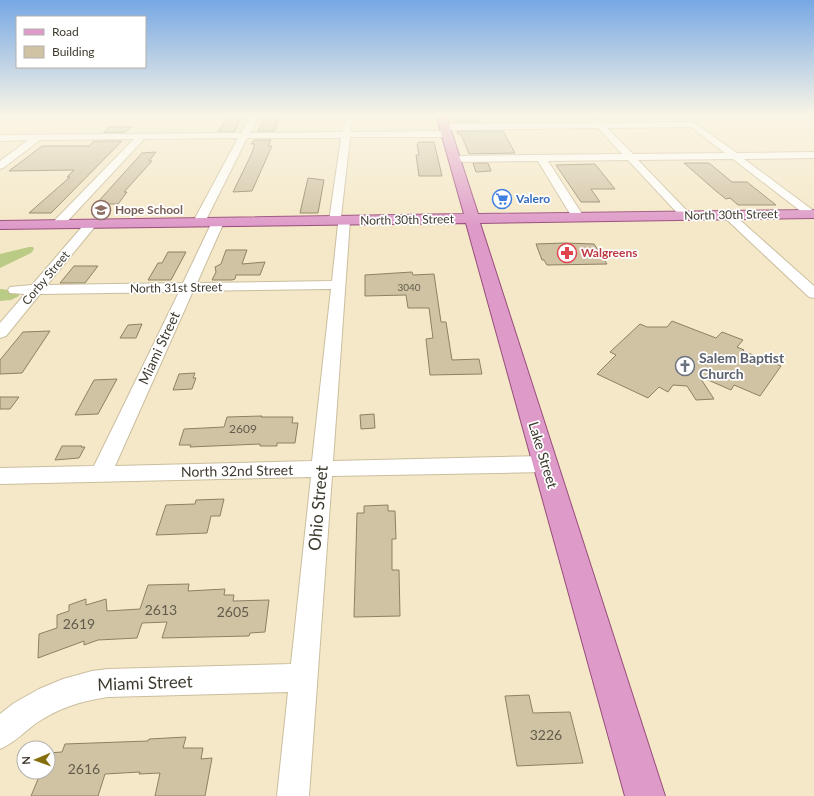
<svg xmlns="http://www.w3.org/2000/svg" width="814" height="796" viewBox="0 0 814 796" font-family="Lato,sans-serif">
<rect width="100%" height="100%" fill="#f5e8c8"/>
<path fill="#b9cb84" d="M29,247h4l1,2 -3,4 -31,15v-14z
M0,289l18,2 1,5 -8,4 -11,1z"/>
<path fill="#d0c3a4" stroke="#8d8164" d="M265,117h13l-2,4h3l-5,10h-16z
M226,119h15l-7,13h-16z
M456,119h21l1,3h-24l-1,-2z
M110,127h21l-6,5 -22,1z
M457,131h46l12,22 -46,1 -8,-20h-3z
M254,140h17l-3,6h4l-20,45 -19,1 18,-37 4,-11h-4z
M94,141h28l-71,72h-22l41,-36h-3l7,-7 -65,1 33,-25h47z
M419,142h15l8,34h-23l-3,-21h3l-2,-11z
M156,152l-7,9h3l-28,31h3l-9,12h-22l46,-51z
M473,163h15l3,8 -15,1z
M684,163h25l23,19h15l29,23h-38l-8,-7 -4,1 -10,-8z
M595,164l20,25h-24l9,13h-19l-25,-37z
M308,178l16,2 -6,33h-18z
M565,243l29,1 13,20 -60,1 -3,-5h-2l-6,-16z
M226,250h21l-5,14 23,-2 -5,13h-24l-1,4 -3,1h-20l4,-8 -1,-5 6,-3z
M168,252h18l-15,28h-23l10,-17h4z
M74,266h24l-13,17h-25z
M412,272l1,3 21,-1 7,48h5l6,38 27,-1 3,15 -52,1 -4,-36 7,-1 -4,-30h-21l-2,-13 -41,1v-21z
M672,321l44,17 6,-6 21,8 -6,7 7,3 -1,1 38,15 -21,30 -26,-11 -3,5 -32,-14 15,23 -18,1 -9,-14 -14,-1 -5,7 -9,-5 -11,11 -51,-24 19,-19 -6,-3 30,-28 7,3h20z
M142,324l-6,14h-16l8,-13z
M50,331l-28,42 -22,1v-14l23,-28z
M195,373l-2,5h3l-4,11 -19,1 6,-16z
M117,379l-19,35 -23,1 19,-35z
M0,397h19l-9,12h-10z
M374,414l1,14 -14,1 -1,-14z
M262,416l-1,1h32l-1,6h6l-3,20h-18v3h-17v-2l-70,3 1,-2h-12l5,-16 40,-2 3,-10z
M62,446h20l-1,1h4l-6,11 -24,2z
M224,499l-4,17h-9l-4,17 -51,2 10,-30 29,-1 1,-4z
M388,505v6h7l1,28h-4v31h7l1,46 -46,1 3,-104h7v-7z
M189,584l-1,7 37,-2 -1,6h10l-1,6 36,-1 -4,32 -15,1 -1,3 -87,2 5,-16 -25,1 -5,15 -39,2 -14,5v-4l-46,17 1,-24 18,-6v-13l12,-4v-6l17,-6v6l20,-6 1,12 33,-2 8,-24z
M529,695l4,18 37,-1 13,51 -66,3 -12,-70z
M186,737l-3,11h20l-2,11 11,-1 -7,38h-50l5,-23 -21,1 1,-2 -35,2 -7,22h-67l10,-24h7v-19l14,-1 3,-8 83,-3 1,-2z"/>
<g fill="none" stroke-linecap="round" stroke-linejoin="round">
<g stroke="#cabe9f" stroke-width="2">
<path id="minor" d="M249,115h8v4l-7,14 92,-1 2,-10 9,-5 4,2 -6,6 -1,7 96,-1 4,3 -4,3h-96l-9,80 7,1 2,2 -17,241 212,-5 7,3 3,5 -3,5 -7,3 -213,4 -23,320h-32l11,-104 -180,5c-27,4 -50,11 -73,27 -12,9 -21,19 -35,25v-35l14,-11 25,-14 24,-10 29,-8 16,-2 183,-5 20,-187 -311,7v-16l94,-2 85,-174 -139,2 -34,42 -6,2v-15l25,-29 -15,-1 -2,-3 2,-3 22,-2 55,-64h8l2,3 -50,61 136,-2 29,-61 2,-2h8l2,2 -27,61 135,-2 6,-57 -7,-1 -2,-2 12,-83h-94l-42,84 -2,2h-8l-2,-2 45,-84 -94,1 -82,88h-8l-2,-3 2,-3 80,-82 -94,1 -37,28 -3,1v-8l28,-21 -28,1v-6l241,-2 8,-14zM331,289l-19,172 -197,5 78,-175z
M593,119h6l3,4 91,-1 44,31 77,-1v6l-70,1 70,52v6l-7,-1 -74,-57 -95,1 52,54 2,2 -2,2h-8l-54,-58 -80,1 36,56 -2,2h-8l-2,-2 -34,-56 -84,1 -5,-3 5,-3 168,-2 -24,-26 -154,2 -4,-3 4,-3 149,-1zM691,127l34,26 -92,1 -26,-26z
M728,212l4,1 82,73v12l-5,-1 -85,-80 -2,-2 2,-2z"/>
</g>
<g stroke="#984e7b" stroke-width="2">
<path id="major" d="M436,115h10l32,99 336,-4v8l-334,5 185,573h-40l-159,-573 -466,6v-8l464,-7z"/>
</g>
<use href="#minor" fill="#fff" fill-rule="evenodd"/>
<use href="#major" fill="#de9bc9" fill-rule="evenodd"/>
</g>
<linearGradient id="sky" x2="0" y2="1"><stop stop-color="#77a8e4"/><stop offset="0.51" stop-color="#faf5e6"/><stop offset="1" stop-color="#faf5e6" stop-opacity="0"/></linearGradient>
<rect width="814" height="226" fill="url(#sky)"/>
<defs>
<g id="supermarket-ring" transform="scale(1)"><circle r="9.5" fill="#fff" stroke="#3f7fe0" stroke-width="1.5"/><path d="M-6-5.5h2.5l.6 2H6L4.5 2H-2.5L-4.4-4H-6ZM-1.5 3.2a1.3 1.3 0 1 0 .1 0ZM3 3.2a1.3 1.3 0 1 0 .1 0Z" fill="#3f7fe0"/></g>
<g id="school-ring" transform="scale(1)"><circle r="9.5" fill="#fff" stroke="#8d6e63" stroke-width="1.5"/><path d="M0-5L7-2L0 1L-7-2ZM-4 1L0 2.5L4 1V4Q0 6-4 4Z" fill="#8d6e63"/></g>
<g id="pharmacy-ring" transform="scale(1)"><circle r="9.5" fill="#fff" stroke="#e0444e" stroke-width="1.5"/><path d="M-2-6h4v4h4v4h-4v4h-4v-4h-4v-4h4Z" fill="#e0444e"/></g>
<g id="church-ring" transform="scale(1)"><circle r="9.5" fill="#fff" stroke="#6b7280" stroke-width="1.5"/><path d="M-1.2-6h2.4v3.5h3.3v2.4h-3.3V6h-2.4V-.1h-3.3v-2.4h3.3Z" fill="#6b7280"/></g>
</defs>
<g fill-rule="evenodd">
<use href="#supermarket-ring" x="502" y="199"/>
<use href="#school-ring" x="101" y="210"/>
<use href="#pharmacy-ring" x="567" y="253"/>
<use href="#church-ring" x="685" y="366"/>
</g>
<g text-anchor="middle" stroke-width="3.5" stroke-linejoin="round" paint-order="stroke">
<g font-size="10" fill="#635c4c">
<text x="409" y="291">3040</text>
</g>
<g font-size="12" font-weight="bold" fill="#366cbe" stroke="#fff" text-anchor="start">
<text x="516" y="203">Valero</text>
</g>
<g font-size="12" font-weight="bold" fill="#785e54" stroke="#fff" text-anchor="start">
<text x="115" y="214">Hope School</text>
</g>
<g font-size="12" fill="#3f3a2e" stroke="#fff">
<text transform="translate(731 215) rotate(-1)" y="4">North 30th Street</text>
<text transform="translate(407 220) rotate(-1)" y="4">North 30th Street</text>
<text transform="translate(46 278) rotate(-50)" y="4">Corby Street</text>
<text transform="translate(176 288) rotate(-1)" y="4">North 31st Street</text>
</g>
<g font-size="12" font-weight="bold" fill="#be3a42" stroke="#fff" text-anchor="start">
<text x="581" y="257">Walgreens</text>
</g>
<g font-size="12" fill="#635c4c">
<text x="243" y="433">2609</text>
</g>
<g font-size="14" fill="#3f3a2e" stroke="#fff">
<text transform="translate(159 348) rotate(-65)" y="5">Miami Street</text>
<text transform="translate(543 455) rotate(73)" y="5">Lake Street</text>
<text transform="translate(237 471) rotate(-1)" y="5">North 32nd Street</text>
</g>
<g font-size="14" font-weight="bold" fill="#5b616d" stroke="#fff" text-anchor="start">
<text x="699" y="363">Salem Baptist<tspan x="699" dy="16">Church</tspan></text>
</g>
<g font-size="14" fill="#635c4c">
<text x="161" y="615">2613</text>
<text x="233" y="617">2605</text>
<text x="79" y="629">2619</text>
<text x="546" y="740">3226</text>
<text x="84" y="774">2616</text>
</g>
<g font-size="17" fill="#3f3a2e" stroke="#fff">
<text transform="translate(318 508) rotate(-85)" y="6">Ohio Street</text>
<text transform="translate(145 683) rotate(-2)" y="6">Miami Street</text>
</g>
</g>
<rect x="16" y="16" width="130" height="52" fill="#ffffff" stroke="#b2b0ab"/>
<rect x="24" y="29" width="20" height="6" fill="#de9bc9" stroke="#b2b0ab"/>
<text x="52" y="36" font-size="12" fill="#3f3a2e">Road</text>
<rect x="24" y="46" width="20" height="12" fill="#d0c3a4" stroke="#b2b0ab"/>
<text x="52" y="56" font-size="12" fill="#3f3a2e">Building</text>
<g transform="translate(36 760) rotate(268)"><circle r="19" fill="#ffffff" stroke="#b2b0ab"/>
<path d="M0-3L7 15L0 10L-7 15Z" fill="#856e0c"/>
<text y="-6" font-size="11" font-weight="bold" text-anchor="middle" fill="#3f3a2e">N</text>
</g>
</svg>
